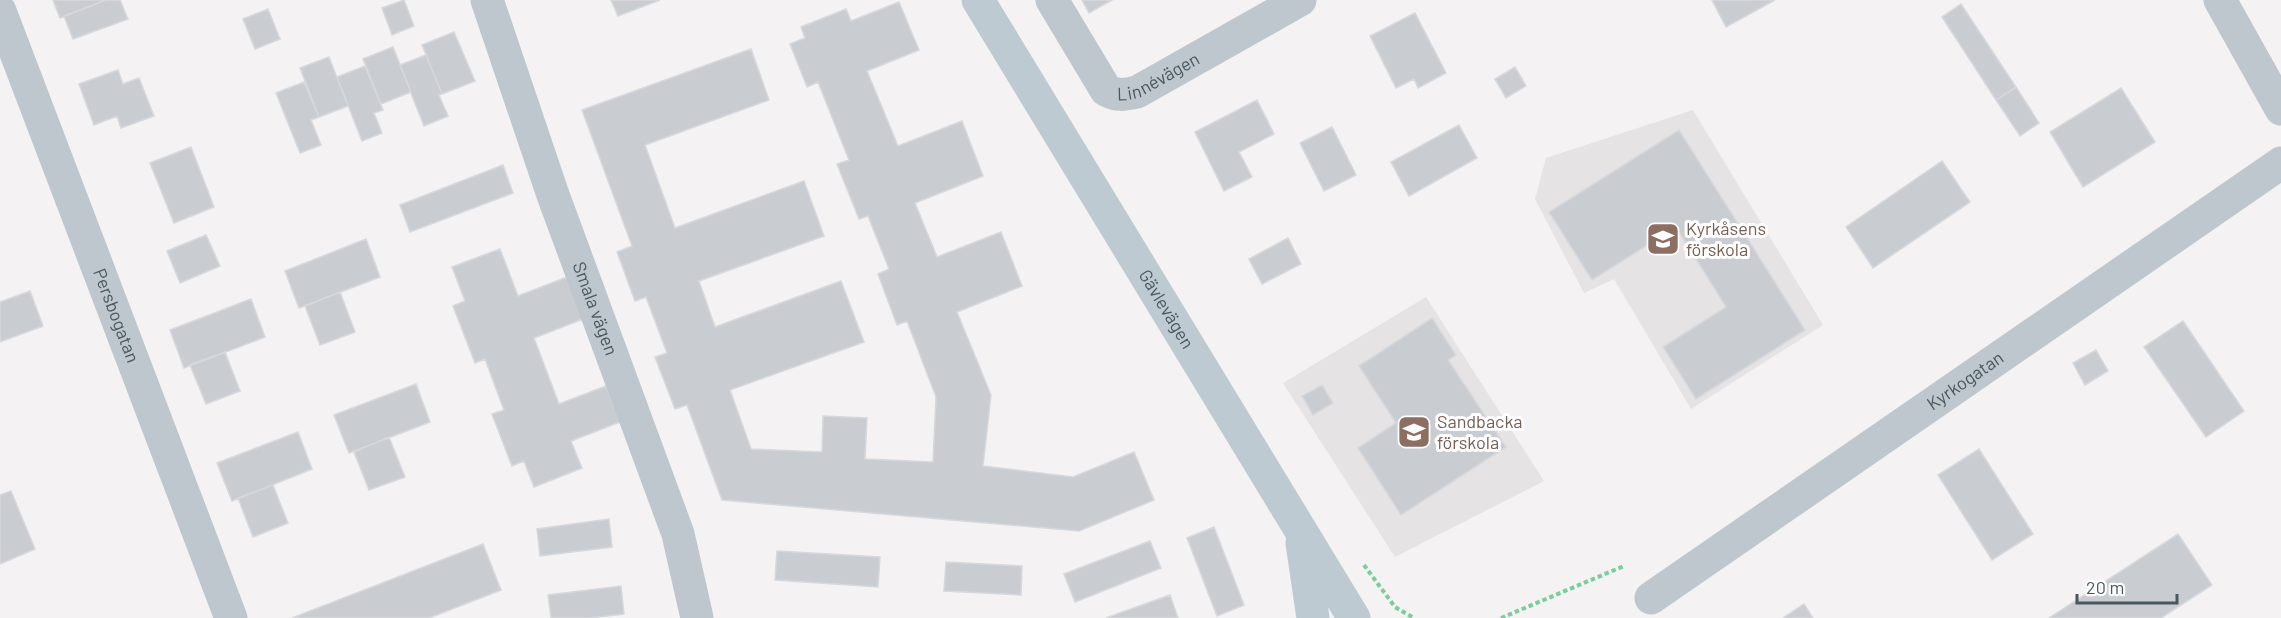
<svg xmlns="http://www.w3.org/2000/svg" width="2281" height="618" viewBox="0 0 2281 618" font-family="Barlow,sans-serif">
<rect width="100%" height="100%" fill="#f4f2f2"/>
<path fill="#e5e3e4" d="M1693,110l130,215 -132,84 -77,-130 -30,14 -49,-94 11,-41z
M1426,297l118,184 -149,76 -112,-174z"/>
<path fill="#c9cdd1" stroke="#d6d8dd" stroke-width="1.5" d="M53,0h53l-46,18z
M106,0h14l8,19 -55,20 -9,-23z
M404,0l10,26 -22,9 -10,-27z
M611,0h49l-42,16z
M1082,0h30l-23,13z
M1712,0h63l-49,27z
M899,2l20,48 -52,21 31,75 64,-25 21,55 -68,27 22,54 64,-25 21,54 -65,26 34,83 -8,71 90,11 61,-25 20,48 -75,31 -357,-31 -35,-95 -12,4 -20,-52 12,-4 -21,-56 -11,4 -18,-49 15,-6 -50,-136 169,-61 18,51 -124,45 30,83 129,-47 20,55 -125,45 16,46 126,-46 23,61 -134,48 21,59 71,3 1,-36 44,2 -2,41 68,3 3,-65 -29,-76 -10,4 -19,-51 11,-5 -21,-53 -9,3 -22,-55 12,-4 -31,-78 -11,5 -17,-43 15,-6 -4,-11 45,-18 5,12z
M1961,4l55,83 -20,13 -54,-83z
M268,9l12,30 -25,10 -12,-30z
M1415,13l31,60 -28,15 -4,-9 -18,9 -26,-52z
M454,32l21,49 -33,13 -20,-49z
M393,47l18,45 -30,12 -18,-45z
M426,55l16,39 -3,1 9,21 -24,10 -24,-61z
M329,57l19,49 -29,11 -19,-49z
M365,66l18,44 -9,3 8,20 -20,8 -25,-64z
M1515,67l11,19 -20,12 -11,-19z
M118,70l5,14 16,-6 15,38 -33,12 -4,-12 -23,9 -15,-41z
M304,82l15,35 -8,3 10,25 -21,8 -24,-60z
M2016,87l23,36 -19,13 -24,-36z
M2121,88l34,54 -72,45 -33,-55z
M1257,100l17,34 -35,18 13,25 -28,14 -29,-59z
M1459,125l18,33 -68,38 -18,-34z
M1332,127l24,48 -32,16 -24,-48z
M1679,130l126,200 -109,69 -33,-52 63,-40 -50,-80 -84,53 -43,-68z
M191,147l23,60 -40,16 -24,-60z
M1942,161l28,41 -97,66 -27,-41z
M503,165l10,28 -103,39 -10,-27z
M206,235l14,31 -40,17 -13,-32z
M1288,238l13,26 -39,20 -13,-25z
M366,239l14,38 -81,31 -14,-37z
M500,249l18,47 49,-19 16,42 -49,19 25,66 47,-18 14,36 -49,19 11,27 -48,19 -10,-26 -12,5 -20,-52 12,-4 -19,-51 -10,4 -22,-57 12,-5 -13,-34z
M30,291l13,35 -43,16v-40z
M340,292l15,40 -35,13 -15,-39z
M251,299l14,38 -81,31 -14,-38z
M1432,318l24,37 -8,5 58,87 -105,68 -43,-67 38,-25 -37,-57z
M2183,321l61,90 -38,26 -62,-90z
M2096,350l12,21 -23,14 -12,-22z
M225,352l15,39 -34,13 -16,-39z
M416,384l14,38 -81,31 -15,-38z
M1322,385l11,18 -20,12 -11,-19z
M298,432l14,37 -80,32 -15,-38z
M389,437l16,40 -36,13 -15,-38z
M1979,449l54,85 -41,26 -54,-85z
M273,485l15,38 -35,14 -15,-39z
M11,491l24,58 -35,15v-69z
M609,519l3,28 -72,9 -3,-27z
M1214,527l30,78 -27,11 -30,-78z
M2178,534l34,51 -51,33h-112z
M1150,541l11,27 -86,34 -11,-28z
M483,544l18,46 -72,28h-137z
M777,551l103,6 -2,30 -103,-7z
M946,562l76,4 -1,29 -77,-4z
M621,586l3,28 -34,4h-39l-3,-23z
M1170,595l8,23h-72z
M1804,604l9,14h-30z"/>
<g fill="none" stroke-linecap="round" stroke-linejoin="round">
<path stroke="#7bcd9c" stroke-width="4" stroke-dasharray="4.5 3" stroke-linecap="butt" d="M1364,565l31,42 19,11
M1501,618l123,-52"/>
<g stroke="#bdc7cd" stroke-width="33">
<path id="s1" d="M487,0l66,195 125,339 19,84"/>
<path id="s2" d="M1052,0l54,90c11,6 18,5 31,2l163,-92"/>
<path d="M2220,0l61,109"/>
<path id="s3" d="M0,11l231,607"/>
<path id="s4" d="M1651,598l630,-435"/>
</g>
<g stroke="#becad2" stroke-width="33">
<path id="s5" d="M978,0l376,618"/>
<path d="M1302,543l11,75"/>
</g>
</g>
<defs>
<g id="school-square" transform="scale(1.725)"><rect x="-9" y="-9" width="18" height="18" rx="4" fill="#8d6e63" stroke="#fff"/><path d="M0-5L7-2L0 1L-7-2ZM-4 1L0 2.5L4 1V4Q0 6-4 4Z" fill="#fff"/></g>
</defs>
<g fill-rule="evenodd">
<use href="#school-square" x="1663" y="239"/>
<use href="#school-square" x="1414" y="432"/>
</g>
<g text-anchor="middle" stroke-width="6" stroke-linejoin="round" paint-order="stroke">
<g font-size="18" fill="#49575f" stroke="#fff">
<text dy="6" stroke="none"><textPath href="#s2" startOffset="162">Linnévägen</textPath></text>
<text dy="6" stroke="none"><textPath href="#s1" startOffset="327">Smala vägen</textPath></text>
<text dy="6" stroke="none"><textPath href="#s5" startOffset="362">Gävlevägen</textPath></text>
<text dy="6" stroke="none"><textPath href="#s3" startOffset="326">Persbogatan</textPath></text>
<text dy="6" stroke="none"><textPath href="#s4" startOffset="382">Kyrkogatan</textPath></text>
</g>
<g font-size="18" fill="#785e54" stroke="#fff" text-anchor="start">
<text x="1686" y="235">Kyrkåsens<tspan x="1686" dy="21">förskola</tspan></text>
<text x="1437" y="428">Sandbacka<tspan x="1437" dy="21">förskola</tspan></text>
</g>
</g>
<path d="M2077 594v9h100v-9" fill="none" stroke="#49575f" stroke-width="3"/>
<text x="2086" y="594" font-size="18" fill="#49575f" stroke="#ffffff" stroke-width="4.5" paint-order="stroke">20 m</text>
</svg>
